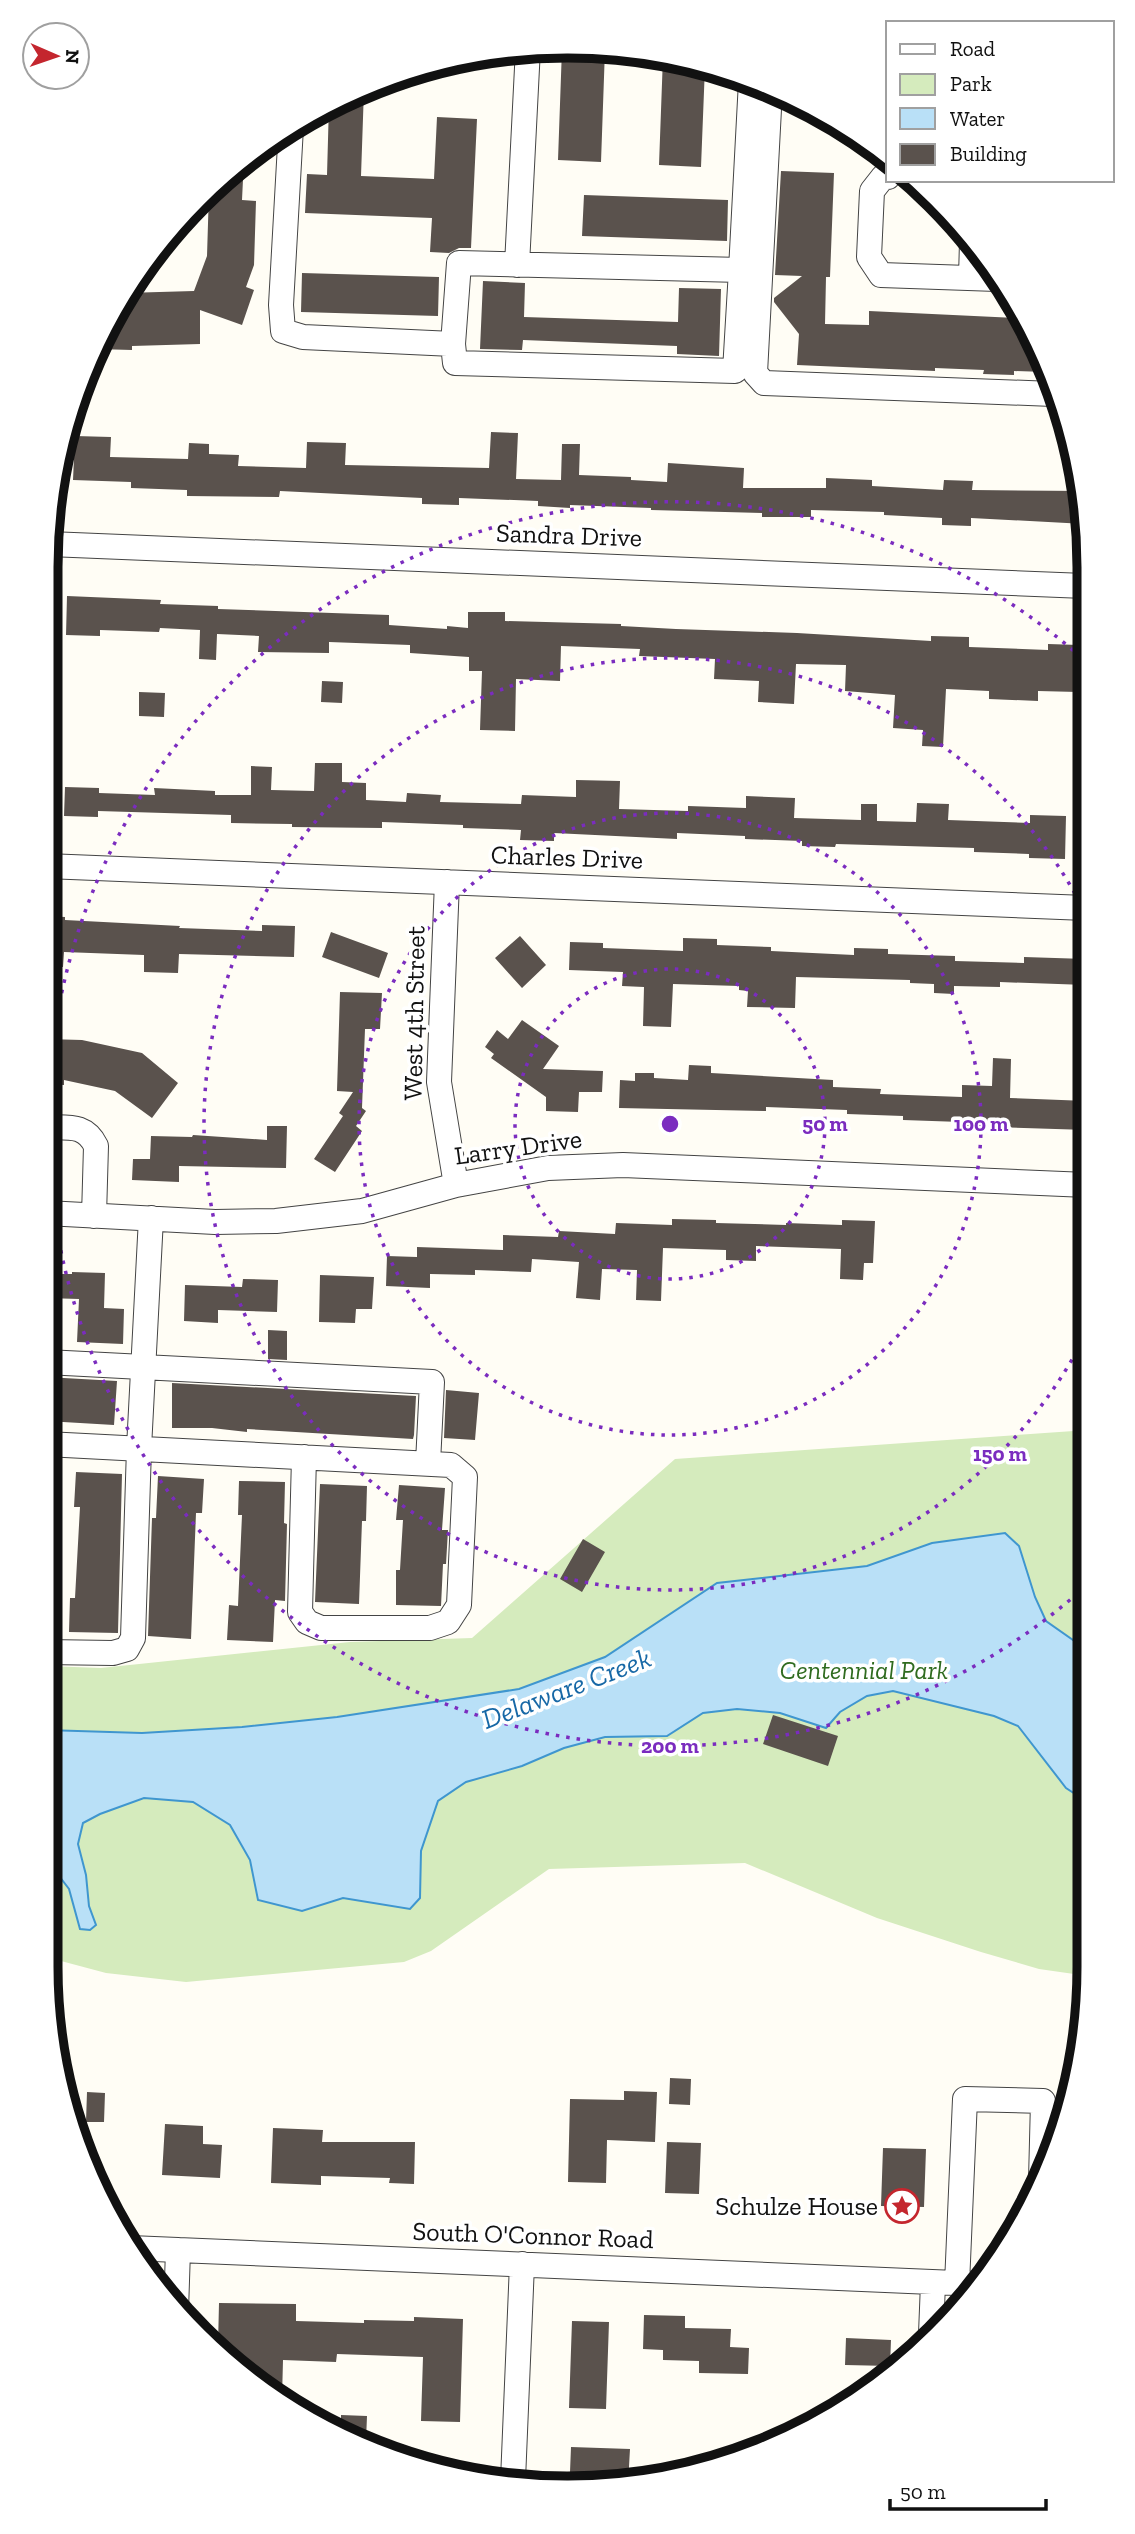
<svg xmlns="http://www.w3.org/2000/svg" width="1135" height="2534" viewBox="0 0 1135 2534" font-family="'Zilla Slab',serif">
<rect width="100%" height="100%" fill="#fffdf5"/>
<path fill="#d5ebbd" d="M1088,1430v546l-49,-7 -58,-17 -104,-34 -132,-55 -196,6 -118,82 -27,11 -218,20 -80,-9 -60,-16v-291l55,2 249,-26 122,-4 203,-179z"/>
<path fill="#b9e0f7" stroke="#3f96cf" stroke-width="2" d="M1005,1533l14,13 16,51 11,24 37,26h6v156l-23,-15 -48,-62 -24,-10 -101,-25 -26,5 -27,16 -14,16 -46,-15 -43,-4 -34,4 -36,23 -62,1 -41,11 -42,18 -56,16 -28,19 -17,50 -1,47 -10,11 -67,-11 -41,13 -44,-11 -8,-40 -20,-35 -37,-23 -49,-4 -44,16 -17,9 -5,21 8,31 3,31 7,19 -6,5 -10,-1 -11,-40 -23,-30v-129l96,3 100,-6 95,-10 182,-28 86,-32 112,-74 150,-17 65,-23z"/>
<path fill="#5a524d" d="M562,48l43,1 -4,113 -43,-2z
M663,56l42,10 -4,101 -42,-2z
M364,89l-3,87 73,3 3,-62 40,2 -6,129h-12l-10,5 -19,-1 2,-34 -127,-5 2,-39 20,1 2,-71z
M244,159l-2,41 14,1 -2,64 -8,22 8,3 -12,35 -42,-15v34l-68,2v4l-36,-1 20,-43 9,-13 69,-2 13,-35 2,-65z
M781,171l53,2 -4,104h-4l-1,47 44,1v-14l147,7 -1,10 15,1 6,8 10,35 -32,-1v4l-31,-1 1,-4 -49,-2v3l-138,-6 2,-31 -25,-32v-4l28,-22 -27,-1z
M584,195l144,5 -1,41 -145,-5z
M302,273l137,4 -1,39 -137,-4z
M483,281l42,2 -1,34 154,5 1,-34 42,1 -2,67 -42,-2v-8l-154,-6 -1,10 -42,-1z
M491,432l27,1 -2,46 45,1 1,-36h18l-1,31 52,2v3l36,2 1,-19 76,5 -1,20h83v-10l46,2v6l71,4 1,-10 29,1 -1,9 111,1 2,8v25l-114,-6v8l-29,-1v-7l-58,-3v-3l-73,-2v7h-49v-4l-111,-3v-2l-81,-3v3l-32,-2v-5l-79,-3v7l-37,-1v-6l-142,-7 -1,6 -92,-1v-6l-56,-2v-6l-58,-2 2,-44 36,1 -1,20 78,2 1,-16 20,1v10l30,1 -1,11 68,2 1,-26 39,1 -1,22 144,3z
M67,596l94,4 -1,4 58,2v3l171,6v10l58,4v-3l21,2v-16h37v9l116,3v2l55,3 121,4 134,8v-5l38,1v10l79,3v-6l31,1 -1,47 -40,-1v10l-49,-2v-8l-43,-2 -3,58 -21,-1 1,-16 -30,-2 2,-33 -50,-4 1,-26 -50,-1 -2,40 -36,-2 1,-21 -45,-2 1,-20 -76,-3 1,-7 -79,-3 -1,35 -44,-2 -1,52 -35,-1 2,-59h-13v-14l-59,-4v-8l-81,-3v11l-71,-1 1,-16 -42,-2 -1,26 -17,-1 1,-29 -40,-2 -1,4 -59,-2v6l-34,-1z
M322,681l21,1 -1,21 -21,-1z
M139,692l26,1 -1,24 -25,-1z
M315,763h27v19l24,1v17l40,2 1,-9 34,2 -1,7 81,2 1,-9 54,2v-17l44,1 -1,28 69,2v-5l58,2v-12l49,2 -1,20 67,2v-16h16v17l39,1 1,-19 32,1 -1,16 82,3v-8l36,1 -1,43 -36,-1v-4l-55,-2v-4l-138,-4 -1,3 -33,-1v-5l-57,-2v-3l-68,-3v6l-123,-6v8l-34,-1 1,-10 -58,-2v-3l-81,-3v6l-90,-1v-3l-61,-1v-8l-133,-4v6l-34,-1 1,-29 34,1v5l56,2 -1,-7 61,3v4h36v-29l21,1 -1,23 43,1z
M46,916l19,1v3l115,6 -1,2 83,3v-6l33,1 -1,31 -115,-3 -1,19 -34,-1v-17l-80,-3 -1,15 -17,-1z
M331,932l57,21 -9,25 -57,-21z
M520,936l26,29 -24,23 -27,-30z
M683,938l34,1v6l54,2v4l83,4v-7l34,1v5l67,2v5l69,2v-6l62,2v26l-86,-3v5l-46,-1v8l-20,-1v-9l-24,-1v-3l-114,-3 -1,31 -48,-1 1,-16 -9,-1v-4l-66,-2 -2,43 -28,-1 1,-39 -22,-1 1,-14 -54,-2 1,-28 33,1v5l80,3z
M340,992l42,1 -2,36h-15l-3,79 4,3 -10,15 6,5 -27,41 -21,-13 29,-43 -4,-3 14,-21 -16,-1z
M522,1020l37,26 -16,23 60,2 -1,21h-23l-1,20 -32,-1v-14l-55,-39 3,-4 -9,-7 12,-17 11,9z
M46,1039l36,1 60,13 36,30 -26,35 -37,-27 -51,-11v5l-18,-1z
M993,1058l18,1 -1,39 77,3v29l-93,-3v3l-33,-2v-6l-58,-2v-4l-56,-2v-4l-81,-3v4l-147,-3 1,-28 15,1v-8h19v5l34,2 1,-15 22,1v7l122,7v7l48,2 -1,5 82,3v-12l30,1z
M267,1126h20l-1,42 -107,-2v16l-47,-2 1,-21h17l1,-23 41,1 1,-2 74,5z
M672,1219l44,1v3l70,2v-2l56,2v-5l33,1 -2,42h-9l-1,17 -23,-1 1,-30 -85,-3v15l-30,-1v-10l-63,-2 -2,53 -25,-1 1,-30 -35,-1 -2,31 -24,-2 3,-36 -47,-3 -1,13 -56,-2v5l-45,-1v14l-44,-2 1,-30 30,1v-10l86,3v-15l55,2 1,-6 56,3 1,-11 56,2z
M72,1272l33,1 -1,35 20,1 -1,35 -46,-2 2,-43 -33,-1v-24h26z
M320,1275l54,2 -2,32h-16l-1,14 -36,-1z
M243,1279l35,1 -1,32 -59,-2v13l-34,-2 1,-36 57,2z
M268,1330l19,1v29l-19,-1z
M46,1377l71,4 -3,44 -68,-4z
M172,1383l244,13 -2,39 -1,4 -166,-10v3l-35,-4h-40z
M446,1390l33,3 -4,47 -31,-2z
M76,1472l46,2 -4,159 -49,-1 1,-34h5l5,-91h-6z
M158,1476l46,3 -2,34h-6l-5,126 -43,-3 4,-118h4z
M239,1481l46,1 -1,41 3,1 -2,77 -10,-1 -2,42 -46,-2 2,-35 9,1 4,-91h-4z
M320,1484l47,2 -1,35h-4l-3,83 -44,-2z
M399,1485l46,3 -3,42h6l-2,34h-3l-2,42 -45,-1v-35h4l3,-50h-7z
M583,1539l22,13 -23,40 -22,-13z
M773,1715l65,21 -10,30 -65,-22z
M670,2078l21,1 -1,26 -21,-1z
M624,2091l33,1 -2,50 -48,-2 -1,43 -38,-1 2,-83 54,1z
M87,2092l18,1 -1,29h-18z
M165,2124l38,2v18l19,1 -2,33 -58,-3z
M273,2128l50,2 -1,12h93l-1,42 -25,-1 1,-5 -69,-2v9l-50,-2z
M667,2142l34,1 -2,51 -34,-1z
M883,2148l43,1 -2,58 -43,-1z
M219,2303l77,1v17l68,2v-3l50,1v-4l49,2 -3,103 -39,-1 2,-64 -86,-3 -1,8 -53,-2 -1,38 -64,-53z
M644,2315l41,1v12l46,1 -1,18 19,1 -1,26 -49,-1v-12l-36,-1v-10l-20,-1z
M572,2321l37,1 -3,87 -37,-1z
M846,2338l45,2 -1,26 -45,-1z
M341,2415l26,1 -1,25 -25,-9z
M571,2447l59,2 -2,35 -35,-1 1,-10 -24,-1z"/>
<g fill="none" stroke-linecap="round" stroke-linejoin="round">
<g stroke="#444" stroke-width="26">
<path id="minor" d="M770,90l-15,283 9,10 289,11
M291,127l-10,178 2,26 20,6 150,7 6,-81 282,7 10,-189
M888,177h-5l-11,14 -3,66 12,18 116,4
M517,265l11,-217
M971,277l1,-35
M453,344l2,19 280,8 6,-101
M49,544l1036,42
M46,866l1040,42
M447,882l-8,200 17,103
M46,1127c21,1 39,-4 50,19l-2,70
M46,1213l169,9 61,-1 86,-10 94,-26 92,-17 75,-3 464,20
M46,1362l386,20 -4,81
M46,1444l405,21 14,12 -6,128 -11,17 -18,6h-109l-14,-6 -7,-10 4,-155
M46,1652l67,1 14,-4 6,-11 6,-190 12,-230
M130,2248l849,36
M957,2284l8,-185 78,2 -2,79
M176,2311l2,-61
M931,2334l2,-51
M513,2480l9,-216"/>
</g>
<use href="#minor" stroke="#fff" stroke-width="24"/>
</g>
<g fill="none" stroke="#7b2cbf" stroke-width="3.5" stroke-dasharray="3.5 7">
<circle cx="670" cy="1124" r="155"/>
<circle cx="670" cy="1124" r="311"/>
<path d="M1087 1332A466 466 0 1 1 1085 912"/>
<path d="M1086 1586A622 622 0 1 1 1082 658"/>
</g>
<defs>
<g id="sight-ring" transform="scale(1.75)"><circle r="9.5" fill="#fff" stroke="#c4262e" stroke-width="1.5"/><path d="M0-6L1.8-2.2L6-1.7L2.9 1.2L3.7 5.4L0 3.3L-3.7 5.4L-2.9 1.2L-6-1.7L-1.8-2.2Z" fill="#c4262e"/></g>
</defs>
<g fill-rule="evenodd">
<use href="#sight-ring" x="902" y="2206"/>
</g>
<g text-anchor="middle" stroke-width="7" stroke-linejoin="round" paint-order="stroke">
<g font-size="26" fill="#111" stroke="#fff">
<text transform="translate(569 535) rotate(2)" y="9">Sandra Drive</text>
<text transform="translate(567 857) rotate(2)" y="9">Charles Drive</text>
<text transform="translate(414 1013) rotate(-89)" y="9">West 4th Street</text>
<text transform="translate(518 1147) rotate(-8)" y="9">Larry Drive</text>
<text transform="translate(533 2235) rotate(2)" y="9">South O'Connor Road</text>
</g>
<g font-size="26" font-style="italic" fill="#2f6b1f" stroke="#fff">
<text x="864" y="1679">Centennial Park</text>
</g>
<g font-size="26" fill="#111" stroke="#fff" text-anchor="end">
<text x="878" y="2215">Schulze House</text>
</g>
<g font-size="28" font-style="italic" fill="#1768a6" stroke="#fff">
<text transform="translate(566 1688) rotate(-21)" y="10">Delaware Creek</text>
</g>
</g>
<path d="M0 0H1135V2534H0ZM567 58H568A509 509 0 0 1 1077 567V1967A509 509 0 0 1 568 2476H567A509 509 0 0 1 58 1967V567A509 509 0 0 1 567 58Z" fill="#fff" fill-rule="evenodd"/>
<path fill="none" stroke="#111" stroke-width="9" d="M567 58H568A509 509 0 0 1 1077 567V1967A509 509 0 0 1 568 2476H567A509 509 0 0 1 58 1967V567A509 509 0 0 1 567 58Z"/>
<circle cx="670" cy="1124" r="10" fill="#7b2cbf" stroke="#fff" stroke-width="3.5"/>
<g font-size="21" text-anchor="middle" font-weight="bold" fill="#7b2cbf" stroke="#fff" stroke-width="7" stroke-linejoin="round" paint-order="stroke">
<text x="825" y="1131">50 m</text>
<text x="981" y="1131">100 m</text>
<text x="1000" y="1461">150 m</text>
<text x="670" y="1753">200 m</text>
</g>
<rect x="886" y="21" width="228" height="161" fill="#ffffff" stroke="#a0a0a0" stroke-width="2"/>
<rect x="900" y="44" width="35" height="10" fill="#ffffff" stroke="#a0a0a0" stroke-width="2"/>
<text x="950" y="56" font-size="21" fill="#111111">Road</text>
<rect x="900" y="74" width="35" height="21" fill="#d5ebbd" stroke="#a0a0a0" stroke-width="2"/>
<text x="950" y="91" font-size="21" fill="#111111">Park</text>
<rect x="900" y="108" width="35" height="21" fill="#b9e0f7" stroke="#a0a0a0" stroke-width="2"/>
<text x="950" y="126" font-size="21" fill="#111111">Water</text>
<rect x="900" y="144" width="35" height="21" fill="#5a524d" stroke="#a0a0a0" stroke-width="2"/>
<text x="950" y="161" font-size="21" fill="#111111">Building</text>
<g transform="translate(56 56) rotate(92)"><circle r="33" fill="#ffffff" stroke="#a0a0a0" stroke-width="2"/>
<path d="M0-5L12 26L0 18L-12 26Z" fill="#c4262e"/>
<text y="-10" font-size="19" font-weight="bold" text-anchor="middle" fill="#111111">N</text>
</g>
<path d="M890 2499v10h156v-10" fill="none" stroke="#111111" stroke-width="3.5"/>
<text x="900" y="2499" font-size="21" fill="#111111" stroke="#ffffff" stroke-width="5" paint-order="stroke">50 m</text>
</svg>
